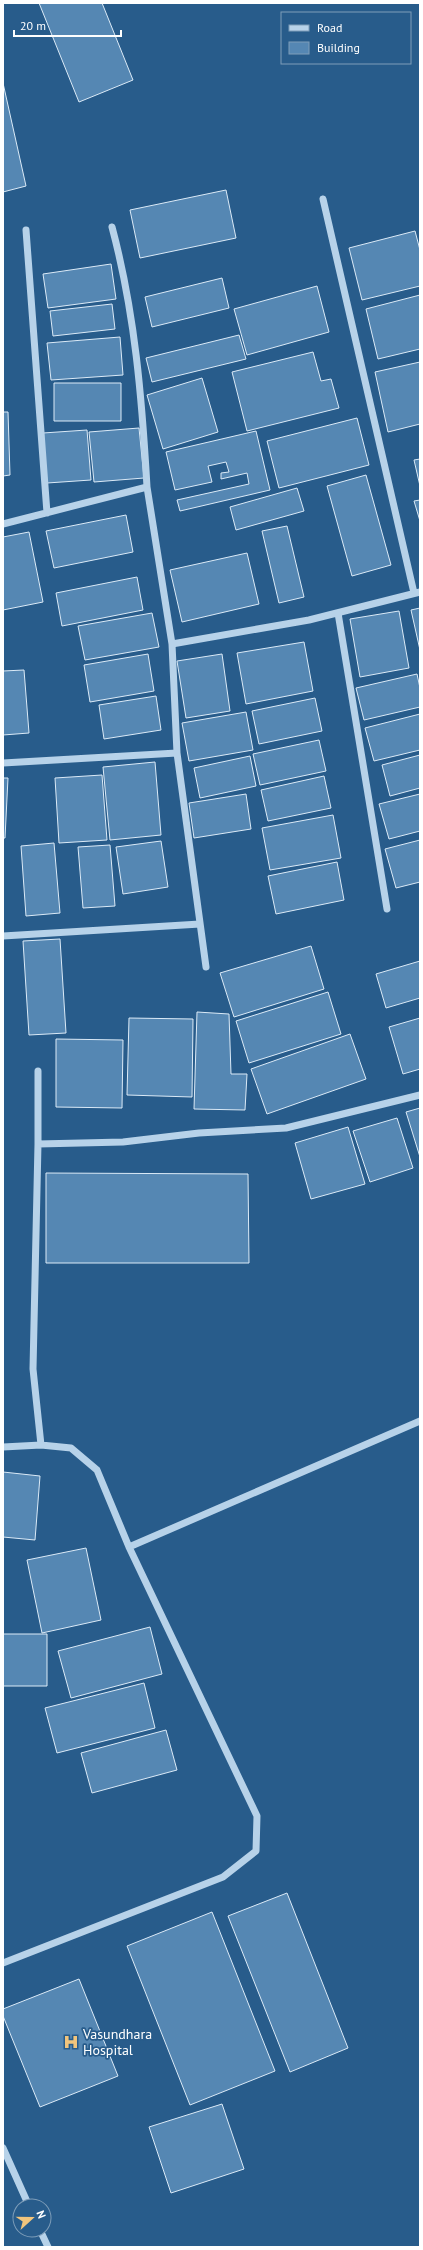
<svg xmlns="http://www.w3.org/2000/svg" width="423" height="2250" viewBox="0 0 423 2250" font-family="'PT Sans',sans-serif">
<rect width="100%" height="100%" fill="#285c8b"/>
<path fill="#5587b3" stroke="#dbeaf7" d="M39,3h63l31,77 -54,22z
M3,83l23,103 -23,6z
M226,190l10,48 -96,20 -10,-48z
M415,231l5,19v36l-58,14 -13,-52z
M111,264l5,35 -68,9 -5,-34z
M222,278l7,30 -77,19 -7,-30z
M317,286l12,46 -82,23 -13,-46z
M420,295v54l-42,10 -12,-50z
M112,304l3,25 -62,7 -3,-25z
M239,335l7,24 -94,23 -6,-24z
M120,337l3,38 -72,5 -4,-37z
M313,352l8,29 10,-2 8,29 -92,23 -15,-59z
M420,362v62l-32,8 -13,-60z
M202,378l16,54 -55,17 -16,-54z
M54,383h67v38h-67z
M3,412h5l2,63 -7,1z
M357,418l12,47 -90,23 -12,-47z
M139,428l5,50 -50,4 -5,-50z
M87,430l4,50 -44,3 -4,-50z
M256,431l14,59 -90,21 -3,-11 72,-16 -2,-11 -26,6v-6l8,-1 -3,-10 -18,4 4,16 -37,8 -9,-38z
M420,459v27l-6,-26z
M366,475l25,90 -39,11 -25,-90z
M297,488l7,23 -68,19 -6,-23z
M420,500v21l-6,-20z
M126,515l7,37 -79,16 -8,-37z
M287,526l17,71 -25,6 -17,-72z
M29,532l14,70 -40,8v-73z
M247,553l12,51 -77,18 -12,-52z
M137,577l6,33 -81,16 -6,-33z
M420,608v42l-9,-40z
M399,611l10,57 -49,9 -10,-58z
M152,613l7,34 -74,13 -7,-34z
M304,642l9,49 -67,13 -9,-51z
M148,654l6,37 -64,11 -6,-37z
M222,654l8,57 -44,7 -9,-57z
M24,670l5,63 -26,2v-64z
M417,674l3,14v19l-56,13 -8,-32z
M156,696l5,34 -57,9 -5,-34z
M315,698l7,33 -63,13 -7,-33z
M246,712l7,38 -64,11 -7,-38z
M420,714v36l-46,11 -9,-33z
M319,740l7,31 -66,14 -7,-31z
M420,755v33l-30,8 -8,-31z
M250,756l6,30 -56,12 -6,-30z
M155,762l6,73 -51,5 -7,-73z
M102,775l5,65 -48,3 -4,-65z
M324,776l7,32 -63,13 -7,-31z
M3,778h5l-3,60h-2z
M246,794l5,35 -57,9 -5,-35z
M420,794v37l-31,8 -10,-35z
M333,815l8,43 -71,12 -8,-42z
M420,840v42l-24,6 -11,-39z
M161,841l7,46 -45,7 -7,-47z
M54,843l6,70 -34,3 -5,-70z
M110,845l5,61 -32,2 -5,-61z
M337,862l7,38 -68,14 -8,-38z
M60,939l6,94 -37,2 -6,-94z
M311,946l13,43 -90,28 -14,-44z
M420,961v37l-34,10 -10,-34z
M328,992l13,42 -92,29 -13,-42z
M197,1012l32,2 2,60h16l-2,36 -51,-1z
M129,1018l64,1 -1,78 -65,-2z
M420,1018v51l-17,5 -14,-47z
M350,1034l16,45 -99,35 -16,-45z
M56,1039l67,1 -1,68 -66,-1z
M420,1108v49l-14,-45z
M397,1118l16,50 -43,14 -17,-51z
M348,1127l17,57 -54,15 -16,-56z
M46,1173l202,1 1,89h-203z
M3,1472l37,4 -5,64 -32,-3z
M86,1548l15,72 -59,13 -15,-73z
M150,1627l12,47 -91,24 -13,-47z
M3,1634h44v52h-44z
M144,1683l11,45 -98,25 -12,-45z
M166,1730l11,40 -85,23 -11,-40z
M287,1893l61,155 -58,24 -62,-156z
M212,1912l63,159 -85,34 -63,-159z
M79,1979l39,97 -78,31 -37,-91v-7z
M222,2104l22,65 -73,24 -22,-66z"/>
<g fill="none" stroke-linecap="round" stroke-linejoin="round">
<path stroke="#b7d2e9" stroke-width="7" d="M323,199l91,394
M112,227c23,86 30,172 35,260
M26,230l21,283
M3,524l144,-37 25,157 137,-24 111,-28
M338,613l49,296
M172,644l5,109 29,214
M3,763l174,-10
M3,936l197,-12
M38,1144v-73
M3,1447l38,-2
M129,1547l291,-126
M3,1963l220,-86 33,-26 1,-35 -128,-269 -32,-77 -26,-22 -30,-3 -8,-76 5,-225 85,-2 76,-9 87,-5 134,-33
M3,2148l26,58
M40,2230l8,17"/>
</g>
<defs>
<g id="hospital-bare" transform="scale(1.2)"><path d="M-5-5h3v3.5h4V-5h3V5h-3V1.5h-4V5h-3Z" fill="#f1c57d" stroke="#285c8b" stroke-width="2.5" paint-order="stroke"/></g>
</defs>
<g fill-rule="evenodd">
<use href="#hospital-bare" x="71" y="2042"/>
</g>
<g text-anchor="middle" stroke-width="3.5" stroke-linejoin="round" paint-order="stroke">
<g font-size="14" fill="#fff" stroke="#285c8b" text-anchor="start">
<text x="83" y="2039">Vasundhara<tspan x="83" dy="16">Hospital</tspan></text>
</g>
</g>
<rect width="423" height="2250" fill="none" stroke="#ffffff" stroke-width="8"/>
<rect x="281" y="12" width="130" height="52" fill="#285c8b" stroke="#7e9db9"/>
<rect x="289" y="25" width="20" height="6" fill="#b7d2e9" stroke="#7e9db9"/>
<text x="317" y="32" font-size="12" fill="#ffffff">Road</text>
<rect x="289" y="42" width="20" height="12" fill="#5587b3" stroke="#7e9db9"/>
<text x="317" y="52" font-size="12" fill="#ffffff">Building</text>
<g transform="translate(32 2218) rotate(69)"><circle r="19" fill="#285c8b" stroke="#7e9db9"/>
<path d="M0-3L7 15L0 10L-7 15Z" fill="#f1c57d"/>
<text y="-6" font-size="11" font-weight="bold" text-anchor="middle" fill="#ffffff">N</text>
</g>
<path d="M14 30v6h107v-6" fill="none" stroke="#ffffff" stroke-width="2"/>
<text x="20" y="30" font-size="12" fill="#ffffff" stroke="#285c8b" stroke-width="3" paint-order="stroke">20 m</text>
</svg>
